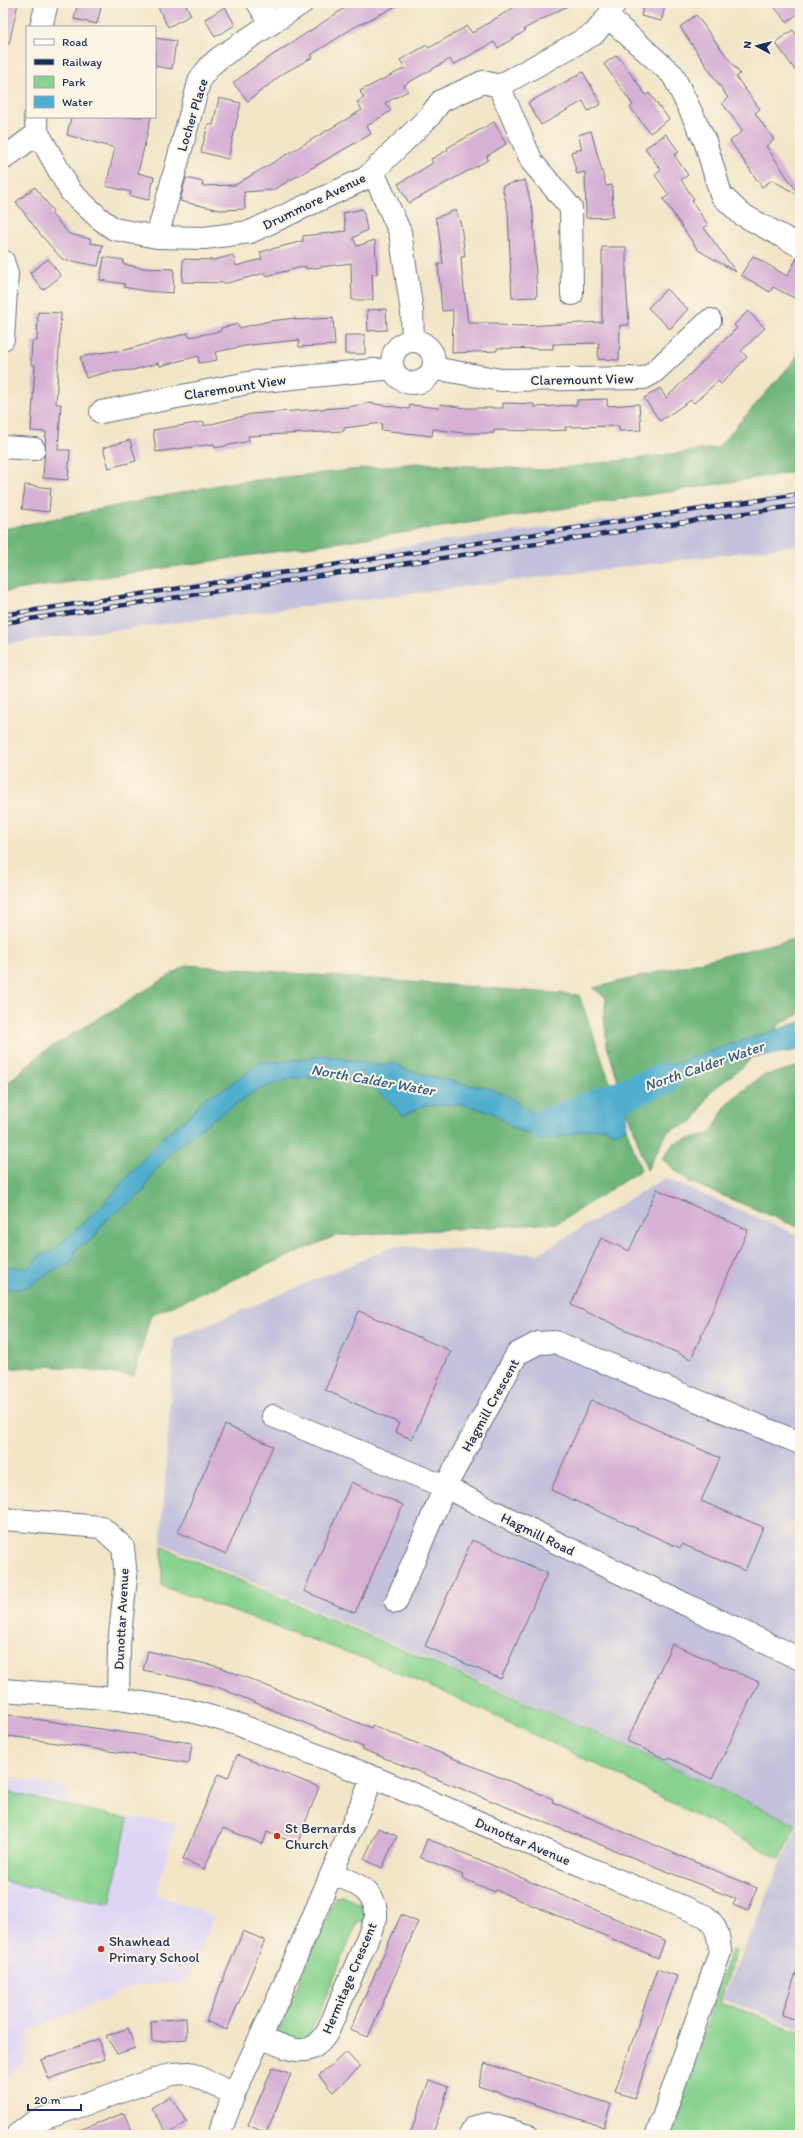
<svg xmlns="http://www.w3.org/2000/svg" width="803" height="2138" viewBox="0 0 803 2138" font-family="Itim,sans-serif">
<rect width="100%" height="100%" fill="#fcf5e5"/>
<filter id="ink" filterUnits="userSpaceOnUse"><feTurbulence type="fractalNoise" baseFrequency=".025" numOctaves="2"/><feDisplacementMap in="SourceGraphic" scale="8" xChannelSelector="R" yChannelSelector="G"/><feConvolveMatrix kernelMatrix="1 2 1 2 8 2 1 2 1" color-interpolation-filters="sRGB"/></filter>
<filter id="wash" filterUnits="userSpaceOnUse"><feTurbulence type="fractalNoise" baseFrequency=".012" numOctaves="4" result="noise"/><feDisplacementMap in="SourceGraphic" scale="16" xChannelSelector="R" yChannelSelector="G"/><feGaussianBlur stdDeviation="0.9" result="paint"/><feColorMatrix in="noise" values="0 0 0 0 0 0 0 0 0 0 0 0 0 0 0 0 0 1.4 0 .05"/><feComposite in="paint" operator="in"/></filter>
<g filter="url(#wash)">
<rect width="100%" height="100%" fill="#f2e5c7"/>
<path fill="#ded5f5" d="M3,1776l66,12 -2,23 110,11 -21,72 58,23 -28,65 -49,3 -108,46 -5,32 -21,16z"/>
<path fill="#c3c1db" d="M800,494v51l-797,99v-30l129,-19 267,-48z
M665,1178l135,58v792l-78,-29 76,-175 -181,-83 -456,-198 13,-204 221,-93 143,8z"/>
<path fill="#89d390" stroke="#528177" d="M162,1547l453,194 181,83 -16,35 -163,-85 -156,-74 -95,-41 -204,-73z
M3,1791l125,28 -18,85 -107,-23z
M344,1896c14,5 21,11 25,26l-12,1 -46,109 6,8 -10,7 -30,-12 58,-138z
M731,1949l5,2 -16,51 80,30v99l-2,4h-128z"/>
<path fill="#6eb57a" stroke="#44726c" d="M800,349v122l-298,47 -499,74v-63l225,-46 188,-20 129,7 172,-22 78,-88z
M800,937v77l-19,9 -37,43 -34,26 -16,29 -26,10 -21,39 -40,-124 -3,-30 2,-18 -13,-10z
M187,965l392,30 62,175 -83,53 -223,13 -184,79 -17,61 -85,-10 -46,3v-282l40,-35z
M800,1066v162l-110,-46 -28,-23 12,-16 37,-10 16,-30 35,-27z"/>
<path fill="#4fadce" stroke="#356e96" d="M800,1022v28l-80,12 -39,15 -44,21 -11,14 1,16 -12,5 -11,-5 -24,3 -23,7 -21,-2 -21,-7 -24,-17 -30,-8 -39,2 -19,10 -17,-18 -19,-15 -24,-5h-51l-35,12 -51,34 -30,24 -23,25 -10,19 -38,29 -12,18 -16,9 -6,16c-5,2 -12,3 -17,6 -22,11 -23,23 -51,18v-22l25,3 12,-14 14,-4 6,-7 41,-37 62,-70 25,-20 17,-19 21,-10 35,-26 30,-1 32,-6 59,11 13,-3 11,7 56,14 27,4 21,9 24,17 31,-4 35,1 12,-2 28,-33 46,-17z"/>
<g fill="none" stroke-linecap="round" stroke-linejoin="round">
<path stroke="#4fadce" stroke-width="32" d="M543,1125l121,-46"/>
</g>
<g id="blocks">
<path fill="#d6b0d5" d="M3,3h15l-9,41h-6z
M78,3h24l-5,21 -23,-5z
M156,3h29l6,12 -23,12z
M342,3h60l-49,25 -42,27 2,2 -29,16 -36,28 -15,-18 17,-13 95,-62z
M521,3h52l-49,26 1,2 -27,17 -4,-6 -41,23 -3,-6 -46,26 4,6 -23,12 6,8 -24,15 4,8 -98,56 -29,2 1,17 -25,1 -40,-9 6,-23 17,4 -1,4 33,-1 127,-75 -5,-8 7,-4 -4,-7 45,-23 -5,-8 27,-15 2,3 38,-22 5,7z
M644,3h22l-5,18 -20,-5z
M771,3h29v9l-13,10z
M225,7l10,18 -20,12 -10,-18z
M696,15l44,59 -4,3 24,32 -5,4 19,27 -8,6 34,50 -28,-16 -10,7 -32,-46 13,-10 -21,-28 6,-5 -48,-71z
M793,30l7,10v37l-25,-35z
M155,38l21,3 -4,28 -17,-3z
M617,55l29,40 3,-2 20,26 -19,14 -20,-26 3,-2 -29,-41z
M583,72l18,32 -13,7 -5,-10 -42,24 -13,-22z
M219,98l22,5 -13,56 -27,-7 7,-28 5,1z
M71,117h80l-13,56 16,4 -5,23 -19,-4 1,-4 -25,-6 9,-38 -48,-13z
M494,122l12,22 -19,12 1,4 -79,43 -11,-19 35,-21 -2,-4 17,-9 -1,-2z
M591,131l15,55 6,-1 1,32 -27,1 -1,-46 -8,2 -6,-22 11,-3 -4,-14z
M666,134l13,18 -5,3 14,20 -7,5 13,19 -2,2 16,24 -4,3 32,44 -38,-22 -35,-51 6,-4 -14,-20 6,-5 -16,-22z
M525,180l8,32 4,85 -25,1 -4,-86 -6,-26z
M35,187l18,24 -2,2 18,21 22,5 -1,4 13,2 -5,21 -36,-7 -22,-25 -24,-32z
M363,209l4,21 -14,8 4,8 18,-6 2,34h-5l1,26h-21l-1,-37 -45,6v-3l-40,10 -1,-3 -38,10 -45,-1 1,-23 31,1 19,-5 3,11 26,-7 -2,-7 43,-11v-5l43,-5 -3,-18z
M456,210l5,15 4,32h-4l1,15 6,51h29v2l26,1 79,-4v-75h24v34l3,44h-9l-1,35 -21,-1 1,-16 -46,1v5l-56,-1v3l-45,2 1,-43 -11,1 -4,-47h5l-5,-38 -3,-8z
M753,256l34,20 11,-19h2v44l-27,-14 -3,5 -29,-17z
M104,257l20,3 -1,4 19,4 32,1 -1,24 -28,-2 -21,-4 1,-3 -25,-4z
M48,259l13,17 -18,14 -13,-17z
M666,289l22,20 -18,20 -22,-21z
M386,309l1,21 -19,1 -1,-21z
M748,311l17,17 -24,23 6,6 -26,27 -3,-3 -24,22 -3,-3 -31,21 -16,-23 16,-10 6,10 71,-70 -3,-3z
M38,312l23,1 -5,91h5l-3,46h12l-2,30 -25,-2 3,-46 -15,-1 4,-66h-4l1,-24h5z
M295,318v2l38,-2 2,27 -36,2v-7l-49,5 -35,7 2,8 -18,3 -1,-7 -38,10 -1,-3 -26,7 -25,2 -22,6 -6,-21 19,-4 26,-3 63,-17 1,4 32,-6v-3l17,-4 1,4 31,-7z
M345,335h20v19h-20z
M607,399v7l32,-2 2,26 -22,1v-5l-54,1 1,3 -23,1 -49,-1v3h-31l-30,-4 -1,7 -51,-6 1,-7 -38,5v3l-96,5 1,5 -34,7 -1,-4 -58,8 -3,-22 51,-8v4l47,-12 97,-7 21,-4 40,6 1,-4 29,3 1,-4 25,4h38v-5l31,1v3l43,-2v-5z
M130,440l6,21 -27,7 -6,-20z
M25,485l26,3 -2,24 -27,-3z
M657,1189l91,41 -57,129 -120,-54 30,-67 28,13z
M359,1311l92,40 -39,88 -17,-7 4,-9 -74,-33z
M591,1400l129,58 -19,43 62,26 -18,44 -63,-27 -2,4 -129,-58z
M225,1425l48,21 -47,108 -48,-22z
M351,1482l52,23 -48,108 -51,-22z
M472,1540l75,33 -46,106 -76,-33z
M672,1644l87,38 -47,97 -43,-21 -1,2 -41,-19z
M148,1651l72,16 151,61 1,-3 181,74 -1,3 205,86 -9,23 -15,-6 3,-6 -374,-150 1,-2 -148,-61 -72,-16z
M3,1714l189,29 -3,20 -186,-28z
M237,1755l82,32 -22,57 -30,-12 -4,12 -40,-16 -19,41 -21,-10 35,-85 10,4z
M378,1828l19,8 -15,32 -18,-9z
M427,1839l44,17 194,84 -7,18 -162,-68 -1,2 -33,-14 1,-3 -43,-18z
M401,1915l17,7 -50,115 -18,-7z
M243,1931l22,9 -38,90 -21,-9z
M657,1969l20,7 -42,122 -20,-6z
M797,1970h3v51l-18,-6z
M186,2018l1,21 -35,3 -1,-21z
M128,2028l7,20 -18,6 -11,-18z
M98,2039l7,20 -56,20 -8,-19z
M346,2052l14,15 -27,25 -14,-16z
M485,2063l126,41 -7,23 -126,-41z
M273,2067l18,7 -25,59 -18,-8z
M429,2080l19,7 -6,22 -10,26h-22z
M170,2096l17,26 -19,12 -17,-26z
M124,2113l9,22h-64v-1z"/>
</g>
</g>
<g filter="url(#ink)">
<use href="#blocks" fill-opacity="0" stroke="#666f83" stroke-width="1"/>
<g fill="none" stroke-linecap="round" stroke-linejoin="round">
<g stroke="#666f83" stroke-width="24">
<path id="minor" d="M258,3l13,21
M608,17l65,58 32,66 16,54 20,19 57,31
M41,27l6,-24
M499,86l33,76 39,46 1,86
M35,117l3,16 33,59 28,26 15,11 43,8 47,1 46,-6 116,-54 63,-61 12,-16 42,-19 16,4 95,-52 14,-17 7,-14
M3,159l35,-26
M373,172l27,60 12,80 1,29
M157,237l43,-158 10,-13 9,-8 83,-55
M3,261l4,13 -4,65
M392 362a21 21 0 1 1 42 0a21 21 0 1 1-42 0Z
M433,368l68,12 143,-2 9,-5 57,-53
M101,412l152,-30 140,-14
M3,447l31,2
M273,1416l172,71 108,54 247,118
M3,1519l98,8 22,20 3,30 -7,68 -1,54
M396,1602l49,-115 72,-133 21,-11 17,-1 245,101
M3,1690l115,9 69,11 50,14 136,53 157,67 175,72c12,9 14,21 15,36l-63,183
M261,2037c26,11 49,26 67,-6l48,-113c2,-27 -22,-36 -44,-45
M17,2135l17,-13 137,-48 18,-1 45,21
M219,2135l15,-41 40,-86 99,-231
M470,2135l4,-8 14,-3 38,11"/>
</g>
<use href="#minor" stroke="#fff" stroke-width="22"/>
<g stroke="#1b2f5e" stroke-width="4.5">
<path id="rail" d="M3,615l797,-121
M3,623l797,-118"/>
</g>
<use href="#rail" stroke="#fcf5e5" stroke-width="3" stroke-dasharray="9" stroke-linecap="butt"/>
</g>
</g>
<g fill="#c8321e" stroke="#fcf5e5" stroke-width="1.5">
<circle cx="277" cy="1836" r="4"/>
<circle cx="101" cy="1949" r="4"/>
</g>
<g text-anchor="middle" stroke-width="4" stroke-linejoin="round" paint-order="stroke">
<g font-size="14" fill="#1b2f5e" stroke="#fcf5e5">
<text transform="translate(192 115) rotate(-73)" y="5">Locher Place</text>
<text transform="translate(314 201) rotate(-26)" y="5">Drummore Avenue</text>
<text transform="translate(582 379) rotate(-1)" y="5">Claremount View</text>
<text transform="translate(235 387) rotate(-9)" y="5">Claremount View</text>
<text transform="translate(490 1405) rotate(-61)" y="5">Hagmill Crescent</text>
<text transform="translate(538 1534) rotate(26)" y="5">Hagmill Road</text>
<text transform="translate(121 1619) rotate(-87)" y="5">Dunottar Avenue</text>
<text transform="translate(523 1841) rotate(23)" y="5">Dunottar Avenue</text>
<text transform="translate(349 1978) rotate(-67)" y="5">Hermitage Crescent</text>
</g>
<g font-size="14" fill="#1b2f5e" stroke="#fcf5e5" text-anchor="start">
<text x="285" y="1833">St Bernards<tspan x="285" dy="16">Church</tspan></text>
<text x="109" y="1946">Shawhead<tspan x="109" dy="16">Primary School</tspan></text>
</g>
<g font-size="15" font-style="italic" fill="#2d5b85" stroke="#fcf5e5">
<text transform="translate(704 1066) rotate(-19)" y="5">North Calder Water</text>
<text transform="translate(373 1080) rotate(10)" y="5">North Calder Water</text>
</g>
</g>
<rect width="803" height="2138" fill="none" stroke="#fcf5e5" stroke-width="16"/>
<rect x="26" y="26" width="130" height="92" fill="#fcf5e5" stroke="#a2a6af"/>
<rect x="34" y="39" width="20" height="6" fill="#ffffff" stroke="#a2a6af"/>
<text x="62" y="46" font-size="12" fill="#1b2f5e">Road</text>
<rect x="34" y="59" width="20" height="6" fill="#1b2f5e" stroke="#a2a6af"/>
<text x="62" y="66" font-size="12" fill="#1b2f5e">Railway</text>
<rect x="34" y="76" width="20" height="12" fill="#89d390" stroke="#a2a6af"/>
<text x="62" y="86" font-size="12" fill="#1b2f5e">Park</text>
<rect x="34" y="96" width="20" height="12" fill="#4fadce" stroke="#a2a6af"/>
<text x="62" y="106" font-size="12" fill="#1b2f5e">Water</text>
<g transform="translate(757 46) rotate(277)" stroke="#fcf5e5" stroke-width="3" paint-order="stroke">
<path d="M0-3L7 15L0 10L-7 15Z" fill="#1b2f5e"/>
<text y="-6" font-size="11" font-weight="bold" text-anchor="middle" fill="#1b2f5e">N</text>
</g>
<path d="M28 2104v6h53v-6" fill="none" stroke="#1b2f5e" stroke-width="2"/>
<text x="34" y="2104" font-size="12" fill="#1b2f5e" stroke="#fcf5e5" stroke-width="3" paint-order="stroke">20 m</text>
</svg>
